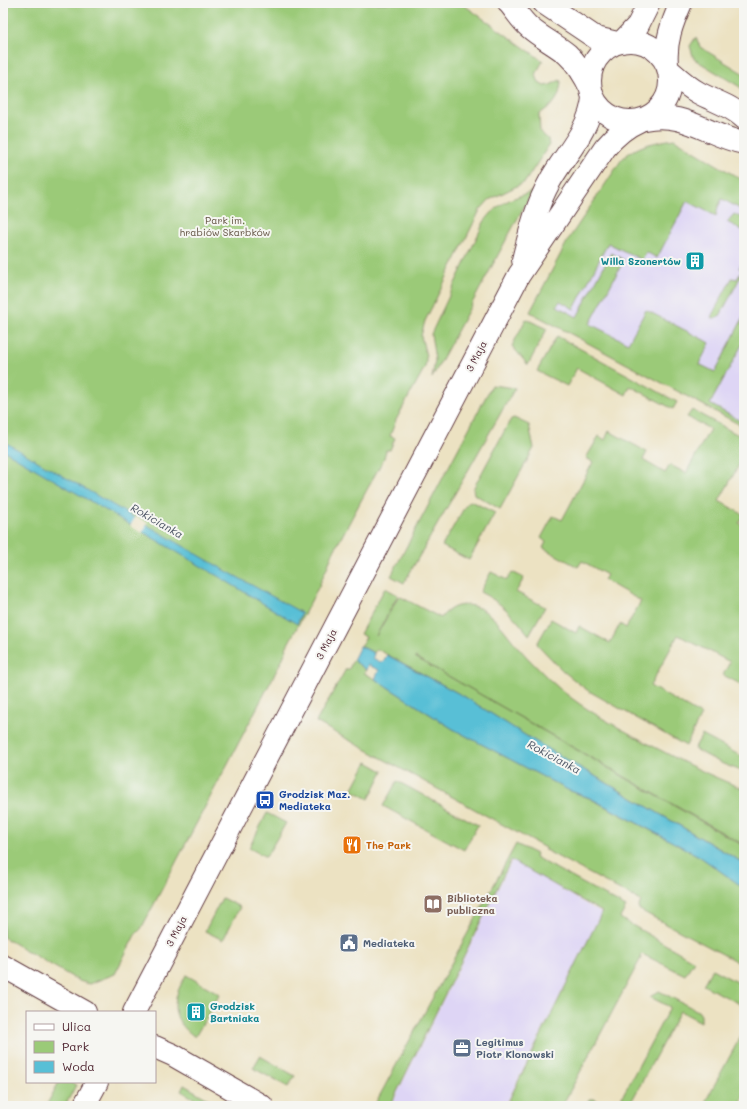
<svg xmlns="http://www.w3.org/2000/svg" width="747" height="1109" viewBox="0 0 747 1109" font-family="Mali,sans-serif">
<rect width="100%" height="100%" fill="#f6f6f2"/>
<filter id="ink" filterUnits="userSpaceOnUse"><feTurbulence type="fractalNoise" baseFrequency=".025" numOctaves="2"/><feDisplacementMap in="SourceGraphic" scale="8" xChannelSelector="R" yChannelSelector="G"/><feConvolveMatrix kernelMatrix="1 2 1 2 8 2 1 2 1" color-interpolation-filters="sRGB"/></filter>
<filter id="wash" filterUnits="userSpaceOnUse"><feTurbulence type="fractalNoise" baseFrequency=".012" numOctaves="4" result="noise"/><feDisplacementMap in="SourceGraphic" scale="16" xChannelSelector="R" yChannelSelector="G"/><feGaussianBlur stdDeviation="0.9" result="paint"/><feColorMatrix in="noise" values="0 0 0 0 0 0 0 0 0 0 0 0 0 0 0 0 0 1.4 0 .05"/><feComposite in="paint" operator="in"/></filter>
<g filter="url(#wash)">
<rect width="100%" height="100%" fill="#ece2c2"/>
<path fill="#ded5f5" d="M632,164l112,26v233l-192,-104 5,-13z
M512,860l89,53 -96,193h-114z"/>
<path fill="#9bca78" stroke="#727452" d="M3,3h458l82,58 -4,7 -3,7 3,8 5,3 6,-1 10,-5 1,2c-2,19 -7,22 -22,32l1,18 8,7 1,6 -24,37 -36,18 -9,10 -55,111 -4,15 5,20v6l-1,5 -29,53 -6,16 5,2 -5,12h-4l-2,8 -50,93 -15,35 -33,62 1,1 -7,15 -139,265 -6,6 -20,39 -26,10 -10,-3 -76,-44z
M696,37l4,10 44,27v18l-4,-5 -46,-28 -4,-13z
M674,139l70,42v30l-22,-12 -4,8 -2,9 -29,-15 -30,57 -11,-6 -4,8 -34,-17 -34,66 -14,-8 -3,5 20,11 34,-64 13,7 -34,64 38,19 18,-33 64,33 -11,21 16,8 29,-56v25l-34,63 34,19v4l-214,-115 38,-72 54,-81c14,-14 34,-17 52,-20z
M533,191l-13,23 -88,164 3,-18 -4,-26 53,-112c16,-21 25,-22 49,-31z
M734,214l10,5v12l-17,-9z
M744,260v10l-24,46 -6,3 -3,-2 21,-39 5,1 5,-9 -3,-2z
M526,319l21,10 -19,36 -16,-19z
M557,336l120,66 -4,7 -43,-23 -4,9 -49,-27 -10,18 -30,-15z
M492,385l23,3 -111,195 -13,-7z
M692,410l52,28v18l-25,45 25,14 -5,8 5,3v160l-21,-11 7,-13 -52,-27 -28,51 51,29 -15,31 -99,-56 -24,-19 -26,-27 14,-25 25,14 3,-7 31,17 10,-19 6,4 15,-27 -37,-21 3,-5 -25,-14 -4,6 -35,-19 3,-6 -5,-4 12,-22 9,4 31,-58 -7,-4 13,-22 6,4 4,-9 38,21 -4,8 22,13 5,-8 16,8 24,-44 -23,-12z
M514,418l15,7 5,23 -25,45 -9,16 -26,-15 -1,-5 38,-70z
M471,501l24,12 -26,47 -27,-14 25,-43z
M491,572l16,8 5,-8 12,6 -8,14 29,15 -16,28c-15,-19 -27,-32 -49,-43z
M385,588l13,7 -22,41 23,-40 42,22c10,-14 26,-16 40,-9 16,9 25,24 36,37 13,15 28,30 43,43 26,22 56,37 85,53 32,17 65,34 99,47v56l-329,-188 329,189v17l-216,-126 -63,-40 -88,-48 -3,4 -13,-7 5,-9 -6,-3z
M353,660l13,10 -2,3 11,6 78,50 115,61 21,8 110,58 45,32v75l-1,2 -105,-56 3,-8 -96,-51v-2l-229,-126 30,-53h3z
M702,735l39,21 3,-4v20l-21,-8 -29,-15z
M367,762l16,9 -14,28 -17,-9z
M397,781l81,44 -14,25 -81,-44z
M267,813l19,10 -20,34 -17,-9z
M516,844l20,10 -1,3 91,50 -6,11 74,43 -9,14 -43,-21 -2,2 1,2 -79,148h-56l96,-194 -91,-52 -121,246h-16z
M222,898l18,9 -17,33 -18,-9z
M712,969l32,17v20l-41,-21z
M186,975l34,19 -25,43c-26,-19 -24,-36 -9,-62z
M659,991l39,20 3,4v7l-21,-11 -51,95h-12l53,-99 -20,-10z
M744,1030v65l-5,11h-36z
M260,1056l35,20 -7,11 -35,-19z
M59,1082h11l6,3 -11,21h-19z
M184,1085l36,21h-13l-26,-15z
M589,1099h5l14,7h-22z"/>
<path fill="#58bfd6" stroke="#516f80" d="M3,441l218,127 81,45 -5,11 -81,-49 -213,-125z
M360,646l14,7 -1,5 9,5 5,-8 78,42 63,40 212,124 4,2v25l-45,-32 -109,-58 -22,-8 -115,-61 -78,-50 4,-9 -11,-5 -2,5 -13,-10z"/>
<path fill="#ece2c2" d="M136,516l12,7 -6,10 -12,-7z"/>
</g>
<g filter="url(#ink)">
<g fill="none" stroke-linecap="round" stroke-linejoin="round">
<g stroke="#623c42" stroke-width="24">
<path id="street" d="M523,260c7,-28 13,-54 27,-79 15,-27 40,-51 43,-83
M3,966l82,46
M134,1012l385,-737 86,-127c10,-12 20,-21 34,-27
M155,1047l18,8 89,51
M84,1106l13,-24"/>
</g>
<g stroke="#623c42" stroke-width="24">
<path id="secondary" d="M509,3c7,8 12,17 20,24 11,10 26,17 38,27 11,10 18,22 24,35
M544,3l52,35 21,5
M590 81a40 40 0 1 1 80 0a40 40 0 1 1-80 0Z
M622,42l16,-17 11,-22
M667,64c-2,-22 5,-41 14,-61
M669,70c9,8 19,17 30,23 15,8 33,13 45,25
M644,119c40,-9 64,17 100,24"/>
</g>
<use href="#street" stroke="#fff" stroke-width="22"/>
<use href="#secondary" stroke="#fff" stroke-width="22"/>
</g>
</g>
<defs>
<g id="building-square" transform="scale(1)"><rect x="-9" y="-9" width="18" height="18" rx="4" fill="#0f9aa8" stroke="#f6f6f2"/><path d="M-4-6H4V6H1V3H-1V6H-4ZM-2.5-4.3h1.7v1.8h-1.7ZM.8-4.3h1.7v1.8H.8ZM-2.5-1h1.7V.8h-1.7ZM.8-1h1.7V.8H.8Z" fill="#fff"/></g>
<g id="bus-square" transform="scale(1)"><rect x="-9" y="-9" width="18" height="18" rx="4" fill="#1a4fb4" stroke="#f6f6f2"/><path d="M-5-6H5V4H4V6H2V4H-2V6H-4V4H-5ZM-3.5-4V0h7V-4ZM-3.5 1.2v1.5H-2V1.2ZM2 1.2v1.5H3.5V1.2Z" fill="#fff"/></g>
<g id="restaurant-square" transform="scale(1)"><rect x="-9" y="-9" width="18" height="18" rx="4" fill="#e8710a" stroke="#f6f6f2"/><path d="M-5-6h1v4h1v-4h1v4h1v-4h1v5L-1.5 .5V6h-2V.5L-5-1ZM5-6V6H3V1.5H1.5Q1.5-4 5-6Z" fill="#fff"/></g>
<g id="library-square" transform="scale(1)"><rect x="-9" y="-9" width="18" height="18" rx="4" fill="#8d6e63" stroke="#f6f6f2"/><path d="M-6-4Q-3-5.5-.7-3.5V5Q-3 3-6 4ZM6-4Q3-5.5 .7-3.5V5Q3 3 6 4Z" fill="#fff"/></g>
<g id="civic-square" transform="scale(1)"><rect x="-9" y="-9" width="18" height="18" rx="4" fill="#5c6f8a" stroke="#f6f6f2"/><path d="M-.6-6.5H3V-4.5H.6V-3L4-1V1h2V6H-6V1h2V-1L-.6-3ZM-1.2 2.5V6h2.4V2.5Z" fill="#fff"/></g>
<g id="office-square" transform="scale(1)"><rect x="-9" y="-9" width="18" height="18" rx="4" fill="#5c6f8a" stroke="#f6f6f2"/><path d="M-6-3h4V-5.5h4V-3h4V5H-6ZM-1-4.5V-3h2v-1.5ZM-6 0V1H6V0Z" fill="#fff"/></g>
</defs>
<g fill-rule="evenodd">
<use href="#building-square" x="695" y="261"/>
<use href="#bus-square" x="265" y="800"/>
<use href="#restaurant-square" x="352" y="845"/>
<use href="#library-square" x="433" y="904"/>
<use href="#civic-square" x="349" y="943"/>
<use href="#building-square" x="196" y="1012"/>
<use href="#office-square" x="462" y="1048"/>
</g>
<g text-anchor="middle" stroke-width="4" stroke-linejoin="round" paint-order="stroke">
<g font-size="10" fill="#625242" stroke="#f6f6f2">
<text x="225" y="224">Park im.<tspan x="225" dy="12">hrabiów Skarbków</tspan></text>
</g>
<g font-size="10" font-weight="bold" fill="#0d838f" stroke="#f6f6f2" text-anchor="end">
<text x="681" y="265">Willa Szonertów</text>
<text x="210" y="1010" text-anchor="start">Grodzisk<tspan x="210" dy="12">Bartniaka</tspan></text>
</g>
<g font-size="10" fill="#4a1f2b" stroke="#f6f6f2">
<text transform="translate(476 356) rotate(-62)" y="4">3 Maja</text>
<text transform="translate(326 644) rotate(-62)" y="4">3 Maja</text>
<text transform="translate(176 931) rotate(-62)" y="4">3 Maja</text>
</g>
<g font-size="10" font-weight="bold" fill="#164399" stroke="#f6f6f2" text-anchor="start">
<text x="279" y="798">Grodzisk Maz.<tspan x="279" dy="12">Mediateka</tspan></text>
</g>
<g font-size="10" font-weight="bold" fill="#c56008" stroke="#f6f6f2" text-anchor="start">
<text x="366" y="849">The Park</text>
</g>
<g font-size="10" font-weight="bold" fill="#785e54" stroke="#f6f6f2" text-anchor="start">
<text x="447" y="902">Biblioteka<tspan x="447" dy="12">publiczna</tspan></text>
</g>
<g font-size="10" font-weight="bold" fill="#4e5e75" stroke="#f6f6f2" text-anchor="start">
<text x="363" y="947">Mediateka</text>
<text x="476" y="1046">Legitimus<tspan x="476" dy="12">Piotr Klonowski</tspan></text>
</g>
<g font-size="11" font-style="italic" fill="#4f5767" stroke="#f6f6f2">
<text transform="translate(157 521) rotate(30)" y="4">Rokicianka</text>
<text transform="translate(554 757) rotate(28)" y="4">Rokicianka</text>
</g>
</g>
<rect width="747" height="1109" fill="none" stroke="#f6f6f2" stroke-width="16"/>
<rect x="26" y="1011" width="130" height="72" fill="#f6f6f2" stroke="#b1a0a2"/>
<rect x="34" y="1024" width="20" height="6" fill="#ffffff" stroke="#b1a0a2"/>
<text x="62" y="1031" font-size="12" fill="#4a1f2b">Ulica</text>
<rect x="34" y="1041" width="20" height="12" fill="#9bca78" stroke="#b1a0a2"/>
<text x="62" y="1051" font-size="12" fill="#4a1f2b">Park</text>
<rect x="34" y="1061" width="20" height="12" fill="#58bfd6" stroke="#b1a0a2"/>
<text x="62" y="1071" font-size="12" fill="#4a1f2b">Woda</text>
</svg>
